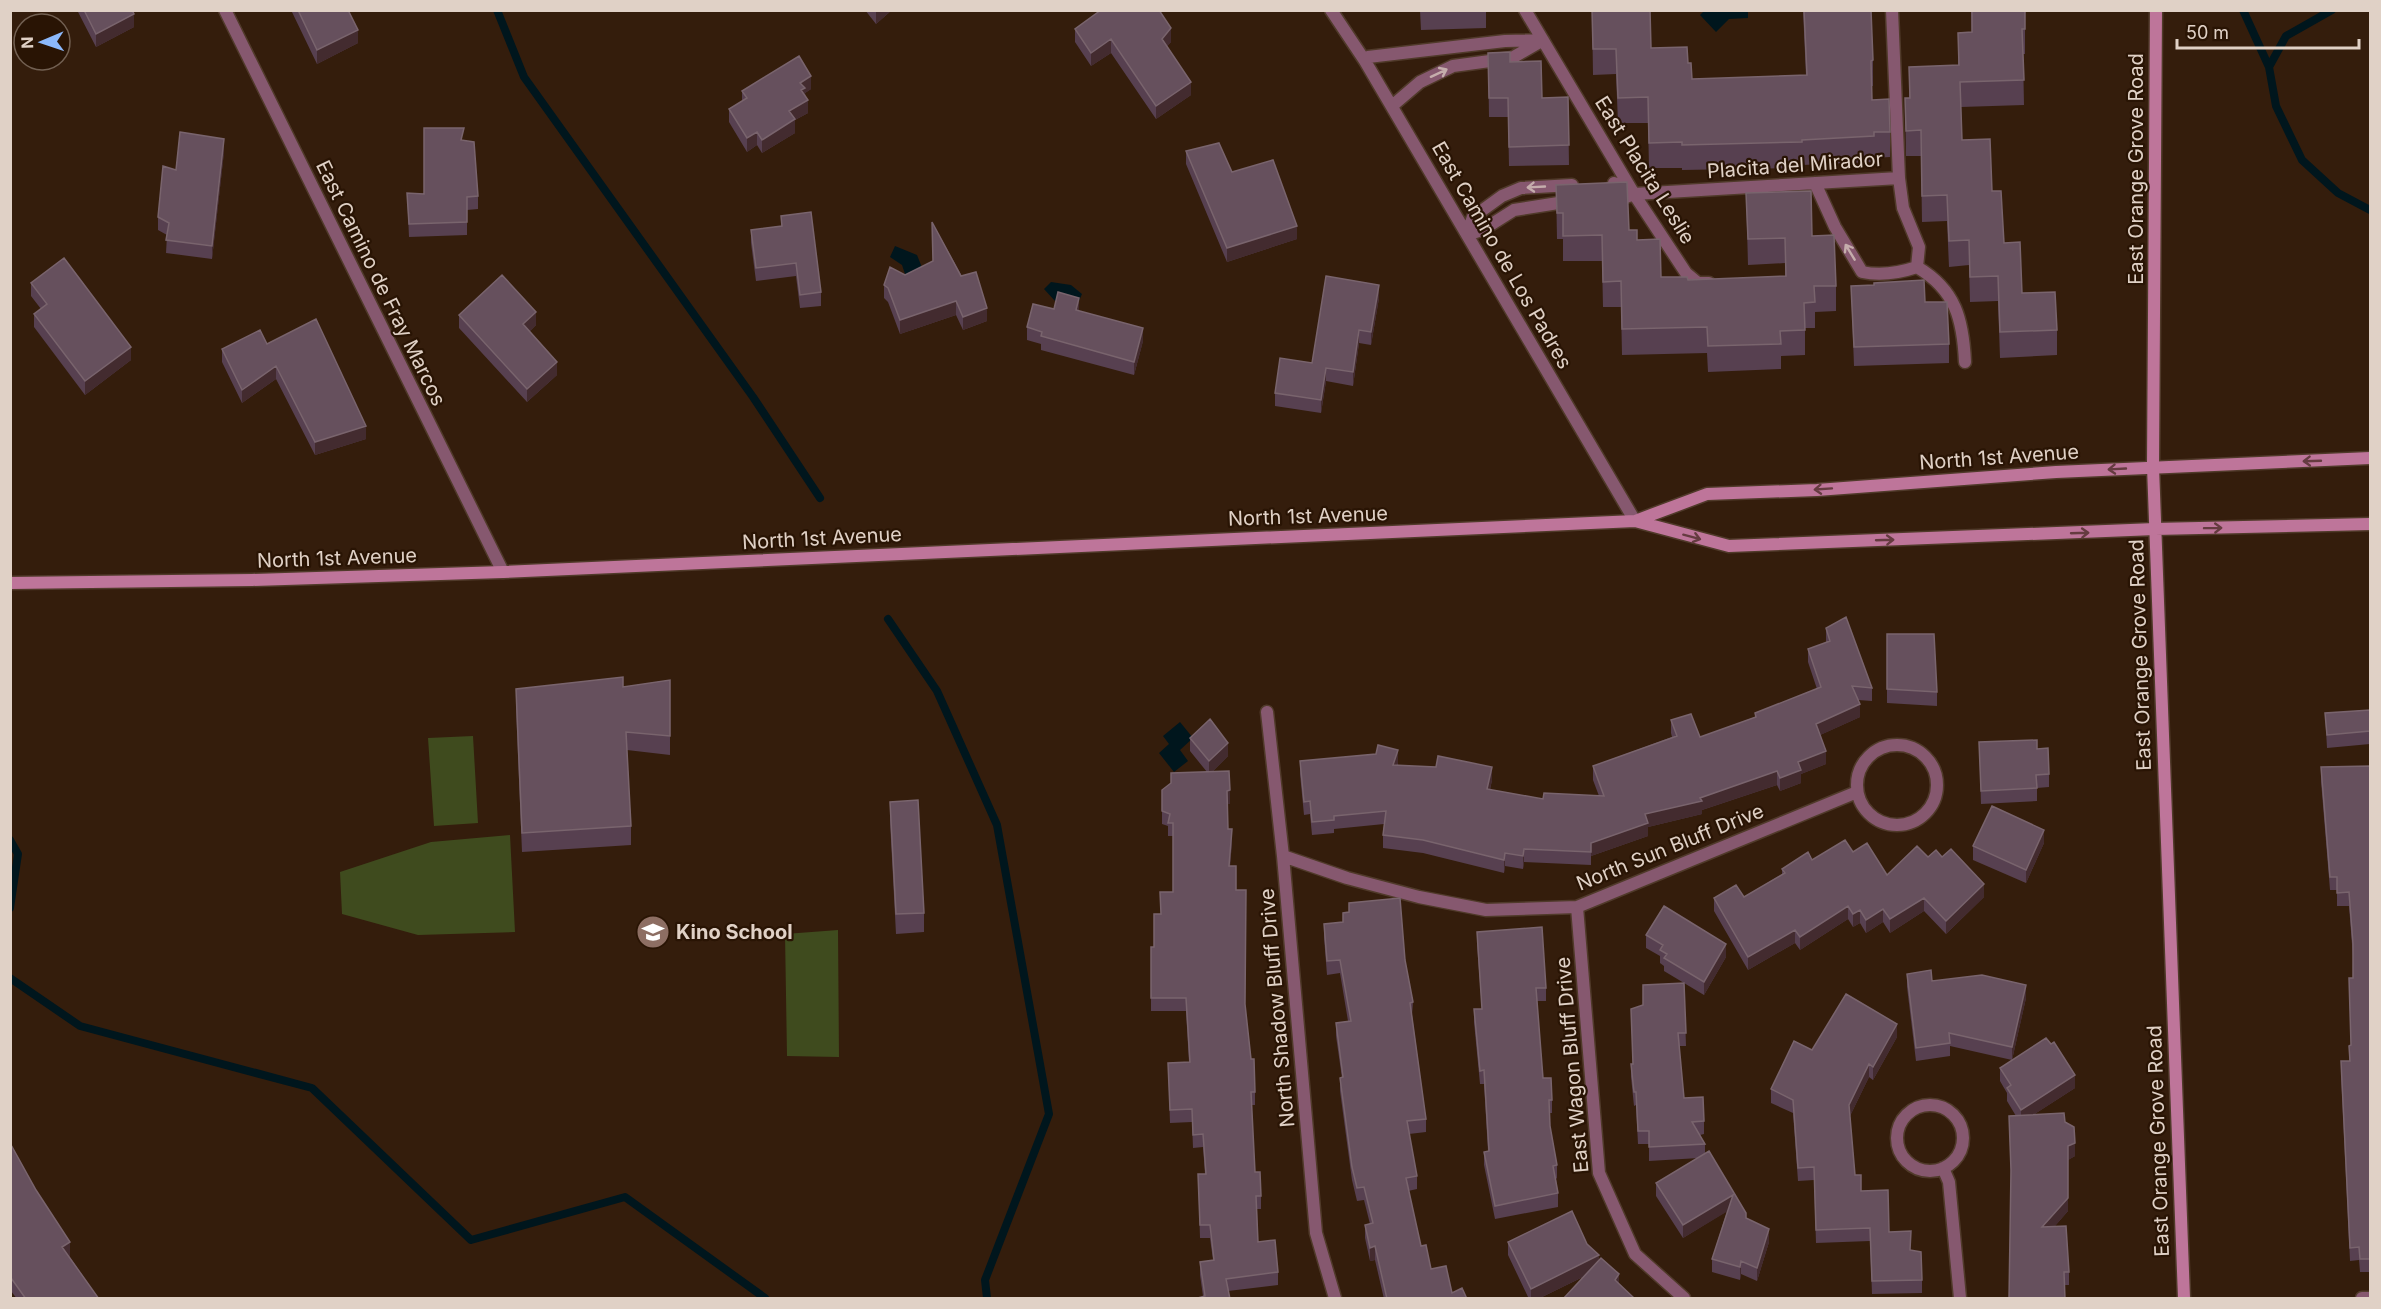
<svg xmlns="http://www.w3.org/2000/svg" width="2381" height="1309" viewBox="0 0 2381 1309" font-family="Inter,sans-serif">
<rect width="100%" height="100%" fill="#341d0c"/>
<path fill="#3f4b1e" d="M473,736l5,87 -44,3 -6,-88z
M510,835l5,97 -97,3 -76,-21 -2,-42 91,-30z
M838,930l1,127 -52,-1 -2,-122z"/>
<path fill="#00161d" d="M1704,11h44v7l-19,1 -13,13 -16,-17z
M895,246l22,9 6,15 -17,7 -4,-12 -12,-8z
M1051,282l20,3 11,9 -4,9 -23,-2 -11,-12z
M1180,722l13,16 -13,12 8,11 -14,11 -15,-19 10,-9 -6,-8z"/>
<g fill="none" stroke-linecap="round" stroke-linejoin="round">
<path stroke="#00161d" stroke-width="8" d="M497,10l27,67 229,320 67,101
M2243,10l26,57
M2332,10l-46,26 -17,31 7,39 26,54 36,33 32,17
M888,619l49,72 60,134 52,289 -64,166 2,18
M10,840l8,14 -8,54
M10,978l70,48 232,62 159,152 154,-43 140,101"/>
<g stroke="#503a2a" stroke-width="15">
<path id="minor" d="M225,10l278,562
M1331,10l34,51 270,460
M1525,10l109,184 52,79 12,10h11
M1365,61l3,-4 137,-16 38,-1 -31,18 -59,8 -33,16 -28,24
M1899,178l4,30 16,39 -2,20
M1614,183l20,11
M1815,183l20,44 27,45c19,4 37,1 55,-5
M1612,199l11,-1 11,-4 265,-16 -7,-168
M1571,201l-57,9 -30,19 -17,6 6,-18 29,-21 19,-8 51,-3
M1917,267c39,23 46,53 48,95
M1267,712l16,144 33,377 19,65
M1857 785a40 40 0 1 1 80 0a40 40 0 1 1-80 0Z
M1283,856l64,22 72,19 67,13 91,-3 280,-115
M1577,907l22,266 36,81 49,44
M1897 1138a33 33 0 1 1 66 0a33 33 0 1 1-66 0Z
M1943,1168l6,14 11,116
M2362,1298h8"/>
</g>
<g stroke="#503a2a" stroke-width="15">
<path id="secondary" d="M2156,10l-3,457 31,831
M1635,521l94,25 426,-17 215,-5
M10,583l242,-3 251,-8 1132,-51 72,-27 110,-4 239,-18 314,-14"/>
</g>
<use href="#minor" stroke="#86586f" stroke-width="12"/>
<use href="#secondary" stroke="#be759a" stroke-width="12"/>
</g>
<path fill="#574050" d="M77,10h55l2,17 -38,20z
M291,10h57l10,33 -41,21z
M865,10h27l-16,14z
M1420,10h66v18l-65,2z
M1592,10l59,38 37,15 4,16 114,-3 -3,-66h68l2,50v26h-1v14l18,32v25l-16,1v4l-72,3v3l-120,2v-2h-33l-1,-45h-30l-2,-49 -23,1z
M1971,10h54v44h-2l1,51 -63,2 1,33 30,51 12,52 18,50 35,37v25l-57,3 -2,-57 -28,1 -1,-37 -20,2 -2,-46 -25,1 -1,-66h-15l-1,-58h4v-31l49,-2v-32l14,-1z
M1075,29l96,13 -4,4 24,49 -35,24 -45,-66 -20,13 -16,-24z
M1488,53l22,9 32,36 26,-1 1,68 -60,1 -1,-49h-19z
M811,89l-6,4 3,20 -13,7v13l-33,20 -5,-8 -10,7 -18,-30v-13l13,-8v-10z
M464,140l14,56v13l-11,1v25l-58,2 -2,-44 17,1z
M1186,151l46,21 65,67 -70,23 -41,-98z
M224,152l-12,107 -46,-6 1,-18 -9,-5v-13l18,-47z
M1556,185l73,45 8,10 24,37 27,3 97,-4v-13l-37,2 -2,-72 66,43 24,50v25l-21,1v16h-10v27l-24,1v13l-73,3 -1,-19 -85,2 -1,-48h-18l-1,-46h-39v-22h-6z
M781,216l40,76v14l-21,2 -4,-32 -40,5 -5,-38v-13l30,-4z
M932,222l55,99 -24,9 -7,-15 -56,19 -12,-32 -4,-4v-13l49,-24z
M31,283l100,77 -46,35 -51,-68v-13l7,-5 -10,-13z
M1851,286l74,16 24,42v19l-95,3z
M1379,298l-8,47 -12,-2 -6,43 -27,-5 -5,32 -46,-7v-13l37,-30z
M1054,309l25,2 64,30 -9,34 -93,-25v-6l-14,-4v-13z
M459,315l77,10 -7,7 28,43 -30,27 -68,-74z
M267,344l99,95 -51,16 -39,-76 -34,24 -20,-41v-13z
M1826,628l46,60v13l-14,-1 2,17 -40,18 6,29 -25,10v9l-21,8 -3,-6 -75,25v4l-54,13v9l-57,20v9l-67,-3 -1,7 -18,-3 -1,7 -81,-20 -40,-5v-13l1,-11 -50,5v4l-22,2 -2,-21 -6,1 -4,-41v-13l98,2v2l94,15 -2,10 53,9 56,-3 -6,-16v-14l79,-29 -1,-4v-13l29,17 55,-20v-4l62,-24 -9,-27v-13l18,-6z
M1887,634l50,58v14l-50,-3z
M670,680v75l-43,-5 4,76v19l-109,7 -6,-144v-19l107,-2z
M2370,710v34l-43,4 -2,-35z
M1190,738l38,18 -15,15 17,33h-3l1,25 4,13 -2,24 6,24 9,115 6,54 4,33v13h-4l4,67 6,24v13h-4l1,33 20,30v13l-50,6 -25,5 -3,-21v-13l13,-2 -3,-22h-10l-2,-64h7l-2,-27 -10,1 -1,-26 -22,1 -2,-60 21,-1 -3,-51h-35v-64h3l7,-33 -1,-22h13v-56h-5v-10l-6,-2v-34l45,-18 -17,-21z
M1979,742l58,7 12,25v13l-12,1v13l-56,3z
M2370,766v506h-10l-1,-12 -9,1 -9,-187v-13h8v-15l2,-1 -2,-67h4v-21l-4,-51h-12v-16h-7l-9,-109v-14z
M890,802l34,111v19l-28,2 -6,-113z
M2044,843l-18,40 -53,-23v-14z
M1853,852l34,23 41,-18h14l42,40 -38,37 -22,-23 -34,22 -7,-11 -17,11 -6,-10 -7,4 -5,-8 -48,31 -5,-7 -47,27 -34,-59v-13l30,-1 38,-23v-5l30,-9z
M1349,903l56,57 8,42 -1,13 14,104v13l-17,2 8,42v13l-9,2 13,55 10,23 21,24 15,6h-83l-9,-39 -5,1 -5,-23v-13l5,-1 -6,-24 -7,1 -5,-21 -12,-89v-13h2l-6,-42v-13l12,-2 -8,-48 -13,2 -3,-38v-13l19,-1v-10l6,-1z
M1477,932l69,56v13h-9l6,77 9,22v13h-3l1,13 7,39v13l-1,1 2,14v14l-63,12 -11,-54v-13l4,-1 -4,-67h-4l-6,-62v-13h8l-5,-64z
M1646,935l80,22 -22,38 -20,-12 2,63h-7l5,52 20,23v13l-4,1 5,9v10l41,64 23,24 -12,39 -16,-7 -1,6 -28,-8v-13l15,-48 -44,27 -27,-42v-13l43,-25 -50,3v-17h-11l-2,-39 -2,1 -3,-29v-13h2l-2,-55 12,-4 41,-22 -20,-12v-5l-4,-3v-7l-14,-8z
M1907,974l25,7 94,17 -14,62 -62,-14v10l-34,5 -9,-74z
M1897,1037l-24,43 -4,-3 -19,39 5,59 6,16 28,41 22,18 11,30v13l-50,1 -2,-53 -54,2 -2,-63 -16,1 -5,-68 -22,-10v-14l41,-39z
M2000,1068l75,20 -42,27 32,7 10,34 -7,4v51l-14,16 15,45v13h-5l-53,-106 -2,-63h7l-9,-15v-8l-7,-12z
M10,1143l60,112 -1,1 30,43h-82l-6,-8 -1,1z
M1508,1242l79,2 32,40 -34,-8 -47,23h-9l-21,-44z"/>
<path fill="#432b2f" d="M876,10h16l-16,14z
M134,14v13l-38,20v-13z
M1171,28v14l-9,10v-13z
M358,30v13l-41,21v-14z
M1111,39v14l-20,13v-13z
M811,76v13l-6,4v8l-4,2 -1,-20z
M1191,82v13l-35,24v-13z
M808,100v13l-13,7v13l-33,20v-13l27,-29z
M757,132v13l-10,7v-14z
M224,139v13l-12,107v-13z
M1297,226v13l-70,23v-14z
M1379,285v13l-8,47v-13z
M1079,298v13l-3,-1z
M956,301v14l-56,19v-14z
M987,308v13l-24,9v-13z
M536,312v13l-13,13v-14z
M1143,328v13l-9,34v-13z
M1359,330v13l-6,43v-14z
M131,347v13l-46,35v-14z
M557,362v13l-30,27v-13z
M276,366v13l-34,24v-13z
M1326,368v13l-5,32v-13z
M366,426v13l-51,16v-13z
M1860,704v13l-44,20v-13z
M1228,743v13l-19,19v-14z
M1398,750v13l-5,15v-13z
M1826,751v13l-25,10v9l-21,8v-13l18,-16z
M1492,767v13l-5,22v-13z
M1777,771v14l-75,25v4l-54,13v9l-57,20v9v-22l54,-29 55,-16z
M1230,790v14h-3v-13z
M1232,829v13l-3,37v-13z
M2044,830v13l-18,40v-13z
M1524,849v13l-1,7v-13z
M1505,853v13l-1,7v-13z
M1984,884v13l-38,37v-13z
M1924,898v13l-34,22v-14z
M1848,906v13l-48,31v-13z
M1883,909v13l-17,11v-13z
M1860,910v13l-7,4v-13z
M1795,930v13l-47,27v-13z
M1726,944v13l-22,38v-13z
M2026,985v13l-14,62v-13z
M1897,1024v13l-24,43v-13z
M1869,1064v13l-20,41v-13z
M2075,1075v13l-54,35v-13z
M2075,1143v13l-7,4v51l-26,30v-14l26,-81z
M1733,1195v13l-50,30v-13z
M1769,1229v13l-12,39v-13z
M70,1242v13l-8,5v-13z
M1375,1246v14l-5,1v-13z
M1599,1255v14l-61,30h-7v-10z
M1741,1261v13l-1,6v-13z
M1619,1274v14l-4,-8z
M11,1278v13l-1,1v-13z"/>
<path fill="#66505d" stroke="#79646d" stroke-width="1.5" d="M84,10h48l2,4 -38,20z
M298,10h50l10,20 -41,20z
M1101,10h58l12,18 -9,11 29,43 -35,24 -45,-67 -20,14 -16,-24z
M1592,10h58l1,38 36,-1 1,16h3l1,16 115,-4 -3,-65h67l2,50 -2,1 1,39 17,-1 1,33h-16v4l-72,4v2l-120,3v-3l-33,1 -1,-46 -30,1 -2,-49h-23z
M1972,10h53v19h-3l2,51 -64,2 2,58 28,-1 2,52h9l3,52 16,-1 2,51 33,-1 2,38 -57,2 -2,-56 -28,1 -1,-37 -20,1 -2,-46 -25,1 -1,-66 -15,1 -1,-33h5l-1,-31 50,-2 -1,-32 14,-1z
M1510,52v10l31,-1 1,37 26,-1 1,48 -60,2 -1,-49h-19l-1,-45z
M799,56l12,20 -11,7 5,5 -4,2 7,10 -19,11 6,8 -33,21 -5,-8 -10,6 -18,-29 18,-11 -5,-7z
M424,128h40l-3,12 13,2 4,54 -11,1v25l-58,2 -2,-31 17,1z
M180,132l44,7 -12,107 -46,-6 3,-17 -11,-6 5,-51 13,4z
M1219,143l13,29 41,-12 24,66 -70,22 -41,-97z
M1627,182l2,48h8v10l23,-1 1,38h26l1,3 98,-4 -1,-38 -37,1 -2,-46 65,-2 1,45 22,-1 2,51h-22l1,16 -11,1 1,27 -25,1 1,13 -73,2 -1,-19 -85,2 -1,-48 -18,1 -1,-47 -39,1v-23h-6l-1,-28z
M811,212l10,80 -21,3 -4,-32 -40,5 -5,-38 31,-4 -1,-10z
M932,222l29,54 15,-4 11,36 -24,9 -7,-16 -56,19 -12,-32 -4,-3 6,-18 15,8 28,-14z
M64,258l67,89 -46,34 -51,-67 13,-10 -16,-21z
M502,275l34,37 -13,12 34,38 -30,27 -68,-74z
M1326,276l53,9 -8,47 -12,-2 -6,42 -27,-4 -5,32 -46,-7 5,-35 32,5z
M1924,280l1,22h22l2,42 -95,3 -3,-61 23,-1v-2z
M1058,292l21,6 -3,12 67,18 -9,34 -93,-26 1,-4 -15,-5 6,-23 21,5z
M316,319l50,107 -51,16 -39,-76 -34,24 -20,-41 38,-19 7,14z
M1846,617l26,71 -20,-2 8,18 -44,20 10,27 -28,11 3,8 -21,8 -3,-7 -77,27 2,3 -57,13 3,9 -57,20v9l-67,-3 -1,7 -18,-3 -1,7 -81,-20 -40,-5 3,-24 -52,5v4l-22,2 -2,-21 -6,1 -4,-41 76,-7 2,-9 20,5 -5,15 43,2 2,-11 54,11 -5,22 56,10 1,-6 60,3 -11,-30 84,-30 -6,-16 20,-6 9,23 56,-20 -1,-4 66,-26 -13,-38 22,-8 -4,-13z
M1887,634h47l3,58 -50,-3z
M623,677v10l47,-7v56l-44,-4 5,94 -109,7 -6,-144z
M2370,710v21l-43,4 -2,-22z
M1210,719l18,24 -19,18 -19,-23z
M2037,740v9l11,-1 1,26 -13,1 1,13 -56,3 -2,-49z
M2370,766v493h-10l-1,-12 -9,1 -9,-187h9l-1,-15 2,-1 -2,-67h4v-34l-4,-52 -12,1v-16h-7l-9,-110z
M1229,771l1,19 -3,1 1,38h4l-3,37h7v24h10l-1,114 6,55h3l1,33h-4l4,80h5l1,24h-5l2,46 17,-2 3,32 -52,7 4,20h-36l11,-3 -5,-34 14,-2 -4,-35h-10l-2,-51h8l-3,-40 -10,1 -1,-26 -22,1 -2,-47 22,-1 -4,-64h-35v-51h3v-33h7l-1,-22h13v-69h-5l2,-9 -8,-3v-21l9,-7v-10z
M918,800l6,113 -28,1 -6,-112z
M1992,806l52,24 -18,40 -53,-24z
M1845,840l8,12 14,-9 20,32 30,-29 11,11 8,-7 6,7 9,-8 33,35 -38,37 -22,-23 -34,21 -7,-10 -17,11 -6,-10 -7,4 -5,-8 -48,31 -5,-7 -47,27 -34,-59 22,-13 8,12 41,-24 -3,-4 26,-17 4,8z
M1400,898l5,62 8,42 -3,1 16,116 -19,2 10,55 -11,2 15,68 5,-1 5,24 15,-3 6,27 10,-5 5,11h-80l-12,-53 -5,2 -5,-23 8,-2 -9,-36 -7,1 -5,-21 -12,-89 3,-1 -7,-54 15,-2 -11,-61 -13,1 -3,-37 19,-2v-9l6,-1v-9z
M1664,906l62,38 -22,38 -40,-24 3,-4 -7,-4 3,-5 -17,-10z
M1542,927l4,61h-10l7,90h8l1,22h-3l1,26 7,39 -4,1 5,27 -63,13 -11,-54 5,-1 -5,-81 -4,1 -6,-62h8l-5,-77z
M1931,970l1,11 50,-6 44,10 -14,62 -63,-14 1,10 -34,5 -9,-74z
M1684,983l2,50h-8l6,65 19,-1 1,24 -12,1 13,22 -56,3v-16h-11l-2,-39h-2l-3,-28h2l-2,-55 12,-4v-20z
M1846,994l51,30 -24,43 -4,-3 -20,41 6,70h6v16l27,-1 1,42 22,-1 -1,19 11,2 1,28 -50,1 -2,-53 -54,2 -2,-63 -16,1 -5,-68 -22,-11 23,-48 18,9z
M2046,1038l5,6 3,-2 21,33 -54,35 -14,-22 4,-3 -11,-17z
M2064,1113l1,9 9,5 1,16 -7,3v52l-26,29 24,-1 3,46h-5l1,27h-56l2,-129 -2,-54z
M10,1143l26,47 34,52 -8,5 37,52h-73l-15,-21 -1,1z
M1709,1151l37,62v5l23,11 -12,39 -16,-7 -1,6 -28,-8 21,-64 -50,30 -27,-42z
M1572,1211l15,33 12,11 -68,34 -23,-47z
M1601,1258l18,16 -4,6 20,19h-72z"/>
<defs><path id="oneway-shaft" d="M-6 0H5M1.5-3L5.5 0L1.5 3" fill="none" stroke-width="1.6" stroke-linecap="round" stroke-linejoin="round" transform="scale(1.5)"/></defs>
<g stroke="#c5adac">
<use href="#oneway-shaft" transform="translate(1439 73) rotate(-25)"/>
<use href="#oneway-shaft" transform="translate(1536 187) rotate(177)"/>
<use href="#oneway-shaft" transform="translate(1850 252) rotate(-121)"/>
</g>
<g stroke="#653b40">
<use href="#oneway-shaft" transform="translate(2312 461) rotate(178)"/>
<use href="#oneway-shaft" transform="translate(2117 469) rotate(177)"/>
<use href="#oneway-shaft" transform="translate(1823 489) rotate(176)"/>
<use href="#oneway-shaft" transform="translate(2213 528) rotate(-1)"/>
<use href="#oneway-shaft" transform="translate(2080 533) rotate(-2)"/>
<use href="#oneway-shaft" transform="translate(1692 537) rotate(15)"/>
<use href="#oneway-shaft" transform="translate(1885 540) rotate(-2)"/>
</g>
<defs>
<g id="school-disc" transform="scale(1.725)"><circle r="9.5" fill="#8d6e63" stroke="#291404"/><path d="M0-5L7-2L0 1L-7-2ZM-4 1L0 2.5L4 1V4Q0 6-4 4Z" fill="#fff"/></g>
</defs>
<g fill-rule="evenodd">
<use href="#school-disc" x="653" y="932"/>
</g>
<g text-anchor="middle" stroke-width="4.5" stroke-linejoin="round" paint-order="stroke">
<g font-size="20" fill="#e0d1c6" stroke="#291404">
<text transform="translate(1795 165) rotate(-4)" y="7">Placita del Mirador</text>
<text transform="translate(2136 169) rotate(-90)" y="7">East Orange Grove Road</text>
<text transform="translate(1645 170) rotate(58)" y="7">East Placita Leslie</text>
<text transform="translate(1502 255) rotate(60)" y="7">East Camino de Los Padres</text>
<text transform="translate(381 283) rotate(64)" y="7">East Camino de Fray Marcos</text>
<text transform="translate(1999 457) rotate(-4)" y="7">North 1st Avenue</text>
<text transform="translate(1308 516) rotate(-2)" y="7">North 1st Avenue</text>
<text transform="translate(822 538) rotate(-3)" y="7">North 1st Avenue</text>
<text transform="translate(337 558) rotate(-2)" y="7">North 1st Avenue</text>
<text transform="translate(2140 655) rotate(-92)" y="7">East Orange Grove Road</text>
<text transform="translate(1670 847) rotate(-22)" y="7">North Sun Bluff Drive</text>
<text transform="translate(1277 1008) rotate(-95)" y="7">North Shadow Bluff Drive</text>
<text transform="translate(1572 1065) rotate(-95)" y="7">East Wagon Bluff Drive</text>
<text transform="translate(2158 1141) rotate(-92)" y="7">East Orange Grove Road</text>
</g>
<g font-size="20" font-weight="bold" fill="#e0d1c6" stroke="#291404" text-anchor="start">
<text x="676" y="939">Kino School</text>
</g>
</g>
<rect width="2381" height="1309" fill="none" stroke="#e0d1c6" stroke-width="24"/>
<g transform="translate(42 42) rotate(268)"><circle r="28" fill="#291404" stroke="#726052" stroke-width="1.5"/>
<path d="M0-4.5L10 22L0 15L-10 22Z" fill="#8cb9fc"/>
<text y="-9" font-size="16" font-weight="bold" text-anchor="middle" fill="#e0d1c6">N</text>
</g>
<path d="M2177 39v9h182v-9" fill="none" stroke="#e0d1c6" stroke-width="3"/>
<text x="2186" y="39" font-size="18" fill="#e0d1c6" stroke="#291404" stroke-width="4.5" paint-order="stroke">50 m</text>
</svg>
